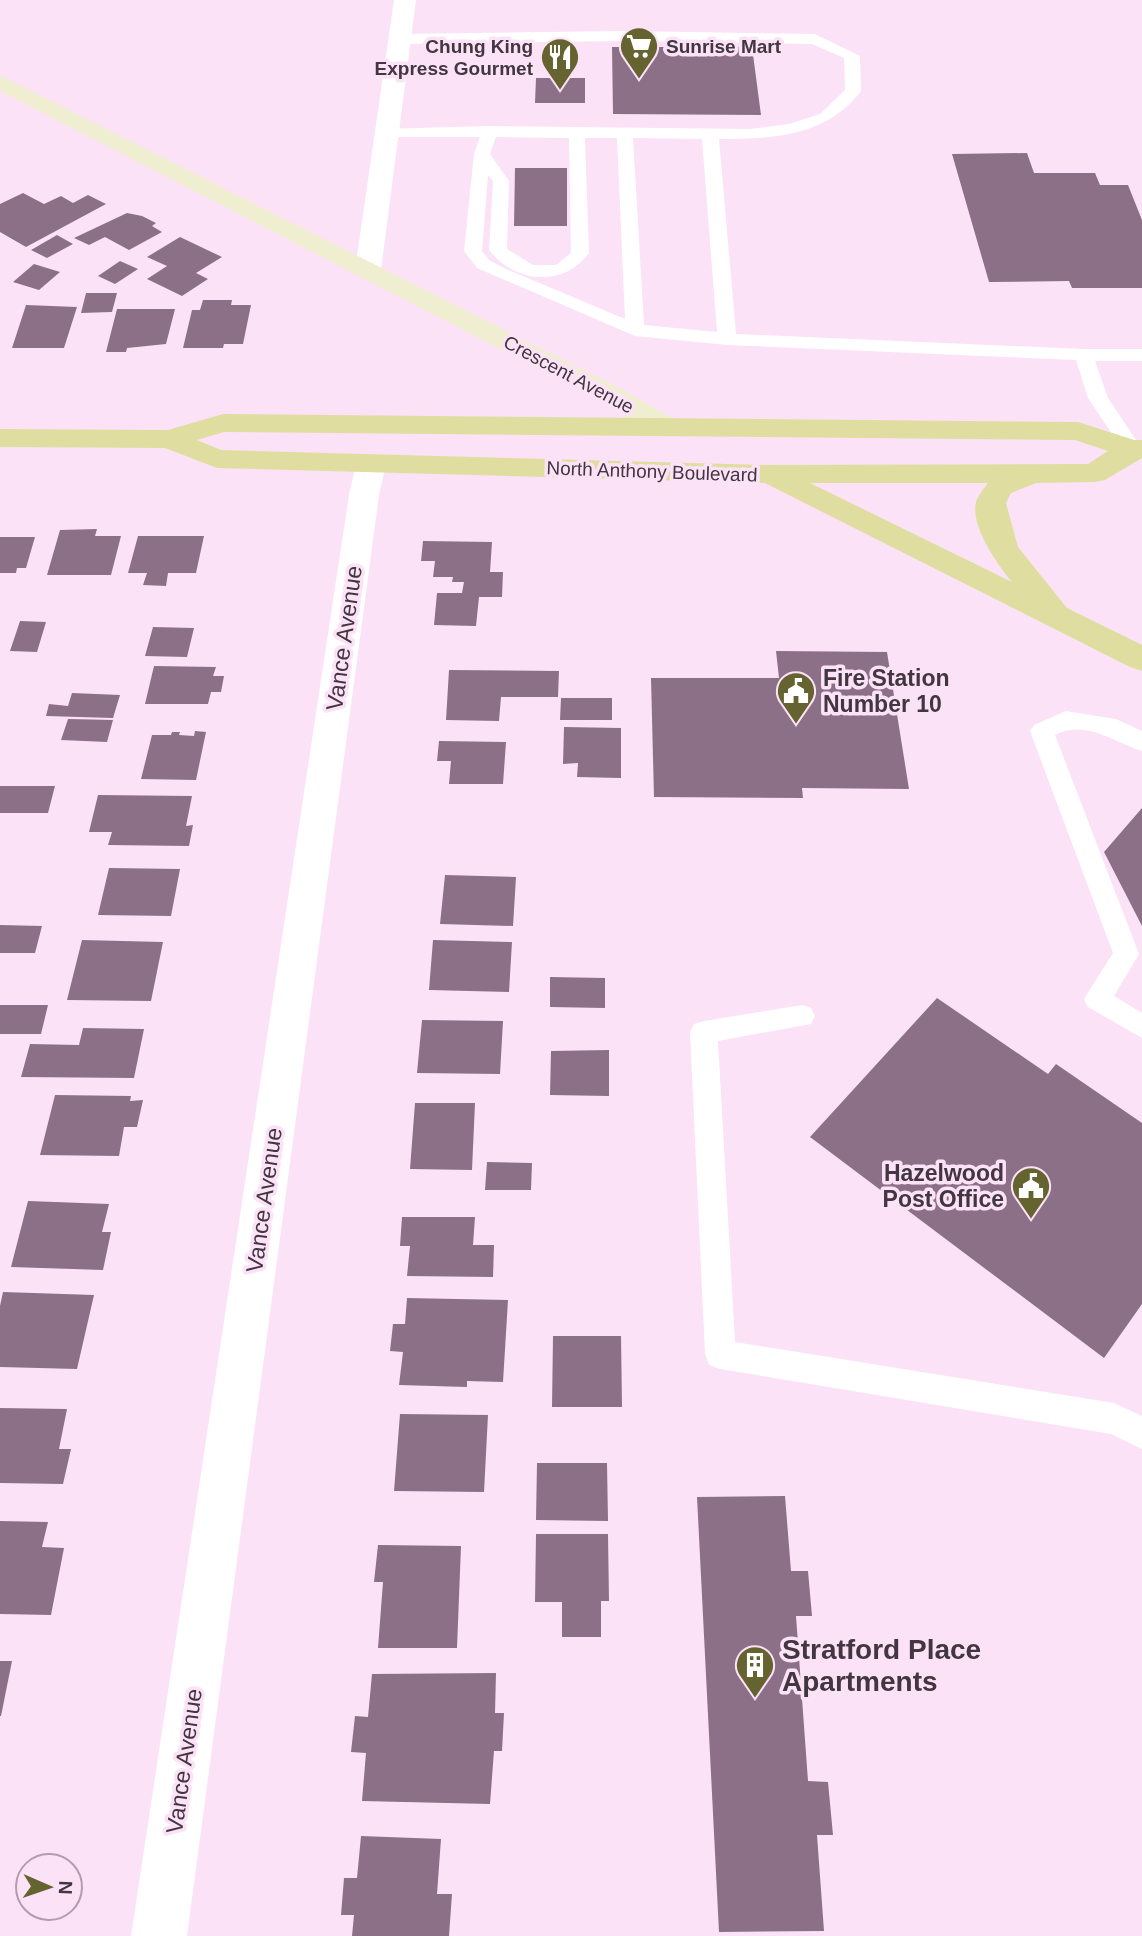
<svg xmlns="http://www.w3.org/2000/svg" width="1142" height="1936" viewBox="0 0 1142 1936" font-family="Arial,sans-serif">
<rect width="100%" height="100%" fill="#fce2f7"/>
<path fill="#8c7087" d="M612,47h140l9,68 -148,-1z
M536,78h49v25h-50z
M1027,153l7,20h61l5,12h28l14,35v68h-70l-3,-7 -80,1 -37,-128z
M515,168h52v58h-53z
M23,193l21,11 17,-8 12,7 15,-8 18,9 -80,43 -26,-15v-28z
M127,213l15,3 14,7 -4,3 10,6 -33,18 -24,-13 -16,8 -15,-7z
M57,235l16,9 -26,14 -16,-8z
M180,237l42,20 -26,16 12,6 -26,17 -35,-17 20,-13 -20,-9z
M120,261l18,8 -23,15 -17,-8z
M34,264l26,8 -21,18 -26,-8z
M86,293h31l-5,19 -31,1z
M203,300h29l-1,5h20l-8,39h-19l-1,4h-40l9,-38h8z
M26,305l51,2 -13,41h-52z
M117,309h58l-9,35 -39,4 -1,4h-20z
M97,529l-2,7h26l-10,39h-64l13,-45z
M138,536h66l-8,37h-28l-2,13 -23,-1 4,-12h-19z
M0,537h35l-9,31h-9l-1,5h-16z
M423,541l69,1 -2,30h13l-1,25h-23l-3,29 -42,-1 3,-32h25l2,-11h-12l1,-5h-20l2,-16h-14z
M20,621l26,1 -9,30 -27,-1z
M153,627l41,1 -7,29 -42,-1z
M776,651l111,1 22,137 -107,-1 1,10 -149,-1 -3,-119h128z
M154,666l62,1 -3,9h11l-3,16h-10l-3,12h-63z
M449,670l110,1 -1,26h-57l-2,24 -53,-1z
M72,693l48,2 -7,23 -67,-2 3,-12 19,2z
M561,698h51v22h-52z
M68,719l45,1 -6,22 -46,-2z
M564,727l57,1v50l-44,-1 1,-14 -15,1z
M195,731l11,1 -10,48 -55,-1 11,-44h19l1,-3h8l-1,3 15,1z
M439,741l67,1 -3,42h-54l2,-23h-14z
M0,786h55l-7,27h-48z
M98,795l94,1 -6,30 7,-1 -4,21 -81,-1 4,-13h-23z
M1142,808v118l-38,-74z
M109,868l71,1 -9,47 -73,-1z
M445,875l71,2 -3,49 -73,-2z
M0,925l42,1 -7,27h-35z
M82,940l81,2 -12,59 -84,-1z
M433,940l79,2 -3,50 -80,-2z
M550,977l55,1v30l-55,-1z
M937,998l111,76 8,-10 86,59v181l-38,54 -294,-221z
M0,1005h48l-7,29h-41z
M422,1020l81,1 -3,53 -83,-1z
M83,1028l61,1 -10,49 -113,-1 9,-33 49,1z
M609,1050v46l-59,-1 1,-44z
M55,1095l76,1 -1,5 13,-1 -6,27h-13l-5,29 -79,-1z
M415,1103h60l-3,67 -62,-1z
M487,1162l45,1 -1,27h-46z
M28,1201l81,3 -7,28h9l-8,38 -92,-3z
M402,1217h73l-2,28h21l-1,32 -86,-1 3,-30h-10z
M3,1292l91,3 -17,74 -77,-2v-61z
M407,1298l101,2 -5,82 -36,-1v6l-68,-2 4,-33 -13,-1 3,-27h12z
M553,1336h68l1,71h-70z
M0,1408l67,1 -8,40h12l-8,35 -63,-1z
M400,1414l88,1 -4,77 -90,-1z
M537,1463h70l1,58 -72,-1z
M785,1496l6,75h17l4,45h-16l12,165 20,1 5,53h-16l7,96 -105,1 -22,-435z
M0,1521l48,1 -6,25 22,1 -13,67 -51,-1z
M536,1534h72l1,67h-8v36h-39v-35h-27z
M378,1545l83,1 -4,102h-79l5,-66h-9z
M0,1661h12l-11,55h-1z
M496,1673l-1,40h9l-2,38h-8l-4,53 -128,-3 4,-48 -15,-1 4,-36 13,1 4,-43z
M361,1836l80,3 -4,55h15l-3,42h-97l2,-21h-13l3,-37h13z"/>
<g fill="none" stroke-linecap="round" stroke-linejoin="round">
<path fill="#fff" fill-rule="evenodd" d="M626,31l189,3 45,22 1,35c-35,46 -89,48 -142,48l17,195 348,15h58v12h-47l13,37 34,51 -3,4h-14l-37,-55 -12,-38 -349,-15 -92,-9 -158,-68 -13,-17 10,-97 6,-17h-92l-8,-5 2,-3 108,-3 259,3 40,-5 31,-10 25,-24 -1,-32 -32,-14 -186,-3 -225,3 -8,-5 8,-5zM496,137l73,1 2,115 -15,12h-23l-26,-16 2,-68 -19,-27zM585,138h32l8,181 -119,-50 -17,-9 -7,-9 6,-76 5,6 -4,69c25,33 75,38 100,3zM633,138l69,1 15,193 -73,-7z
M1066,711l50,8 26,12v20c-29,-9 -56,-32 -87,-16l84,219 -25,42 28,17v25l-54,-31 -4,-8 29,-46 -83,-222 4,-6z
M802,1005l9,3 4,8 -4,8 -93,17 17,301 379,61 28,13v33l-31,-15 -391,-65 -11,-4 -4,-11 -15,-322 4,-8 10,-3z"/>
<path fill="#fff" fill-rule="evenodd" d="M394,0h22l-35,270 -4,6 -9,2 -9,-2 -4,-6z"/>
<path fill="#fff" fill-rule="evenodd" d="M371,455l10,2 5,7 -7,31 -192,1441h-56l218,-1441 7,-31 5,-7z"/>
<path fill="#efeed0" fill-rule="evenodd" d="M0,75l625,316 54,31 5,6 -5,6c-25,7 -53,-19 -74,-31l-605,-312z"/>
<path fill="#dfdda0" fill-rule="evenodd" d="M223,414l855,8 56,18h8v18l-37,22 -11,2 -58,1 -25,10 -5,10 12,44 49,61 75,37v26l-12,-4 -365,-184 -548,-15 -52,-20 -165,-1v-18l168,1zM224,432l851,8 33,11 -20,13 -321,1 -546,-15 -24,-10zM810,483h178c-4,5 -10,13 -12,19 -6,24 22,63 36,80z"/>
</g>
<defs>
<g id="supermarket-pin" transform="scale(2.0125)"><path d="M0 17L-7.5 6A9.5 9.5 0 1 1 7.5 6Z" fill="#656330" stroke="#fce2f7"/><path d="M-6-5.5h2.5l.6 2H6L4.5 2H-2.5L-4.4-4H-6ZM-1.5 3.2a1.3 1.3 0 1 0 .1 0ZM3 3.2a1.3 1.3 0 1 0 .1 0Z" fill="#fff"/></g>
<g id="restaurant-pin" transform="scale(2.0125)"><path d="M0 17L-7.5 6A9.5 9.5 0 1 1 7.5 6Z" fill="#656330" stroke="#fce2f7"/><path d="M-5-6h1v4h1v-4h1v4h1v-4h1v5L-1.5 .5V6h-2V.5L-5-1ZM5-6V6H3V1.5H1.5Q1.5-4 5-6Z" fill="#fff"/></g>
<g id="civic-pin" transform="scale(2.0125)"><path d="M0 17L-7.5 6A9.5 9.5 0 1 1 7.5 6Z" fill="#656330" stroke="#fce2f7"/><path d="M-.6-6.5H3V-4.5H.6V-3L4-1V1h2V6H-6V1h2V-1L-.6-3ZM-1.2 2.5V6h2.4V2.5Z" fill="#fff"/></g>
<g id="building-pin" transform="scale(2.0125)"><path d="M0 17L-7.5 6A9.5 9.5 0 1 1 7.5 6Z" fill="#656330" stroke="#fce2f7"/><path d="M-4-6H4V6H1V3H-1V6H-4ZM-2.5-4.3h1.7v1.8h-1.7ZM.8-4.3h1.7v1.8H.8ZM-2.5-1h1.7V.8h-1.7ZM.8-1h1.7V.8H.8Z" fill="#fff"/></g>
</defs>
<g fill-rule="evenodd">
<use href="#supermarket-pin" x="639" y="46"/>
<use href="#restaurant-pin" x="560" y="57"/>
<use href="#civic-pin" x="796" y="691"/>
<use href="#civic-pin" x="1031" y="1186"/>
<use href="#building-pin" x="755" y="1665"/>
</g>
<g text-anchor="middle" stroke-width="7" stroke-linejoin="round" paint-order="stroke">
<g font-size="19" font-weight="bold" fill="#423640" stroke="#fce2f7" text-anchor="end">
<text x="533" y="53">Chung King<tspan x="533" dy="22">Express Gourmet</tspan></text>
<text x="666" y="53" text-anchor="start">Sunrise Mart</text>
</g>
<g font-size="19" fill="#423640" stroke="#fce2f7">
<text transform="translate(569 374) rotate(28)" y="7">Crescent Avenue</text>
<text transform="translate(652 471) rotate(2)" y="7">North Anthony Boulevard</text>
</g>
<g font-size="23" fill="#423640" stroke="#fce2f7">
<text transform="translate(344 638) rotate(-82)" y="8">Vance Avenue</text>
<text transform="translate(264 1200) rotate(-82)" y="8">Vance Avenue</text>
<text transform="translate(184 1761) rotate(-82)" y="8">Vance Avenue</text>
</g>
<g font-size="23" font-weight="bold" fill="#423640" stroke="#fce2f7" text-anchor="start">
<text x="823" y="686">Fire Station<tspan x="823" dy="26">Number 10</tspan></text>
<text x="1004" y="1181" text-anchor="end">Hazelwood<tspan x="1004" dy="26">Post Office</tspan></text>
</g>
<g font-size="28" font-weight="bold" fill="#423640" stroke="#fce2f7" text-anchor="start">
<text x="782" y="1659">Stratford Place<tspan x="782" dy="32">Apartments</tspan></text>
</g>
</g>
<g transform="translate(49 1887) rotate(92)"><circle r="33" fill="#fce2f7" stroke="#b29dae" stroke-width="2"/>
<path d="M0-5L12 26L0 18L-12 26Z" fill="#656330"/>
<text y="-10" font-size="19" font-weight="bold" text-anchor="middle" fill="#423640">N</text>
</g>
</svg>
